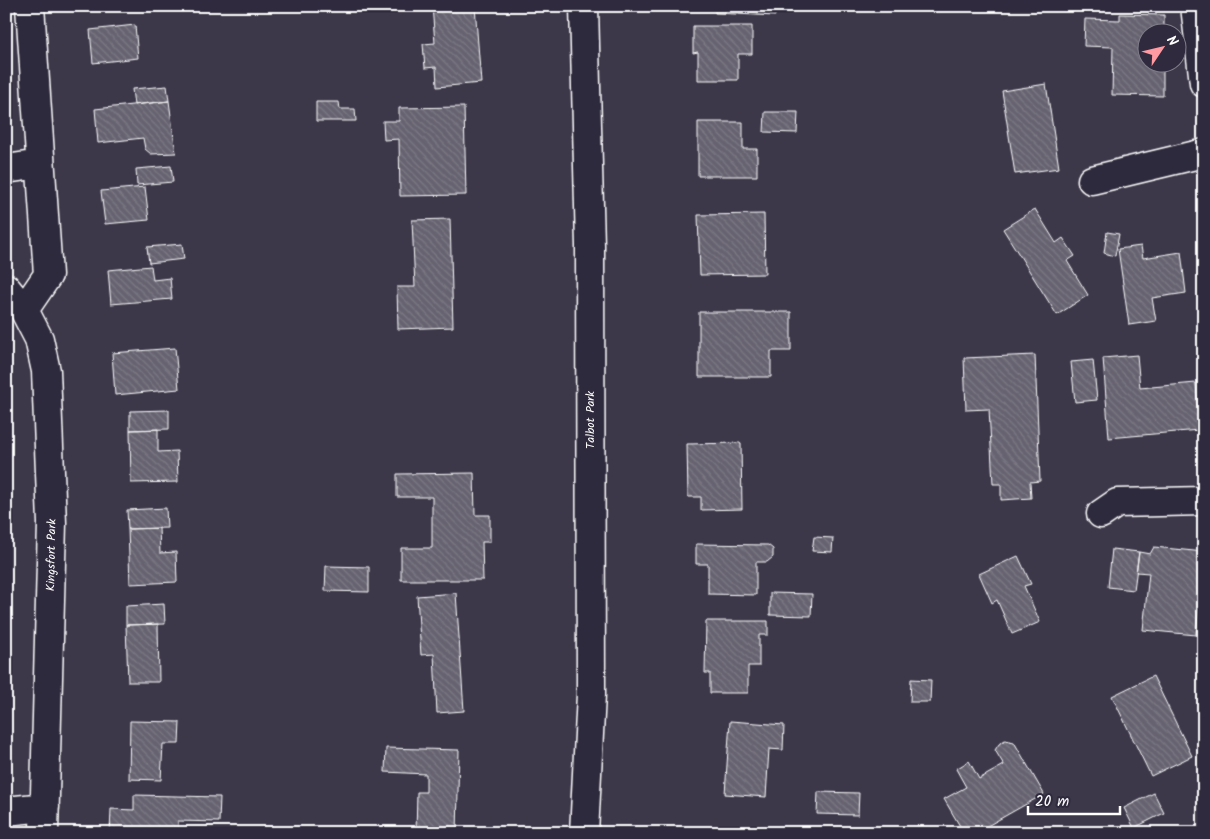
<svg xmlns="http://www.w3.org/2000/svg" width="1210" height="839" viewBox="0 0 1210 839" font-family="Kalam,sans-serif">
<defs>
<pattern id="building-back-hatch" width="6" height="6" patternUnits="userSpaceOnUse" patternTransform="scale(1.25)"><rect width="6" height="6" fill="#666270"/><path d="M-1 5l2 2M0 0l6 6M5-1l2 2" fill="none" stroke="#7d7a85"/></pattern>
</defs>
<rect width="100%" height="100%" fill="#3c3749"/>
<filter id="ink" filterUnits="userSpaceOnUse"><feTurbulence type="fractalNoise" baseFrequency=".02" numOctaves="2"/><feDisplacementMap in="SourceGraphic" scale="10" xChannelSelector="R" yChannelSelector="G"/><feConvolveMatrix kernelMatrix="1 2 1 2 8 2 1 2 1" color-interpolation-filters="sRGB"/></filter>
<g filter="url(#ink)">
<path fill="url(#building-back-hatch)" stroke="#fff" d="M432,6h43l6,77 -44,4 -1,-20 -11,1 -2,-24 12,-1z
M715,6h60v10l-60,-3z
M1120,14l44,1v17h-16v30h15v34l-51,-1 1,-48 -29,-1 1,-27 35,1z
M135,25l3,33 -45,5 -3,-33z
M693,26h59v28h-14v26h-40v-28l-5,1z
M1046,84l13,84 -44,6 -13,-83z
M167,86l2,15 -35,4 -2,-16z
M169,101l7,52 -25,1 -6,-5 -2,-11 -45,5 -3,-34z
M316,102h23l1,7h15l1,12h-40z
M464,107l2,88 -66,1 -1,-57 -15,1 -1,-19h16v-13z
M765,112h33l-1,21 -33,-1z
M698,122h45v27h14v27h-59z
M171,166l2,16 -36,3 -1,-16z
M145,187l4,33 -44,4 -4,-33z
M1035,209l21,34 7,-5 12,18 -8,5 21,34 -31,20 -54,-86z
M764,214l1,60 -65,1 -2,-60z
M450,219l3,108 -55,2 -1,-42h18l-3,-67z
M1107,232l12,2 -4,22 -11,-3z
M182,244l2,15 -35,4 -2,-16z
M1141,246l2,12 38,-6 5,41 -34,5 4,23 -27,4 -11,-76z
M151,266l2,14 17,-2 2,21 -61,5 -3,-34z
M699,312h92v39h-20v26h-72z
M175,348l4,41 -64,6 -3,-42z
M1035,355l5,126 -10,1 1,16 -30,2v-16h-8l-4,-75 -23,1 -2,-52z
M1137,355l3,33 56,-5 3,47 -90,8 -6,-80z
M1093,360l4,40 -22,2 -4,-40z
M169,410v19l-39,1v-19z
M158,429v23l19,-1 1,31 -47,1 -1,-53z
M741,443l1,66 -41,1v-13h-13l-1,-53z
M474,473l1,42h15v27h-8l1,38h-82v-32h31v-51h-35v-23z
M166,508l1,20 -39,1 -1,-19z
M159,528l1,25 16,-1 1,30 -47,2 -2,-55z
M814,537l19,1 -1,14 -20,-1z
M696,544l72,1 5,4v8l-6,5h-11v33l-48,-1v-30h-12z
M1154,547l50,5 -8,83 -53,-5 6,-57 -13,-1 3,-20 11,2z
M1112,549l27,3 -5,38 -26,-3z
M1018,556l13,28 -7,2 16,36 -28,12 -15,-34 -5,3 -13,-29z
M326,566l43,1v25l-44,-1z
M456,593l8,118 -27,2 -3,-59 -13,1 -4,-59z
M770,593l42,1 -1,22 -41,-1z
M164,604l1,20 -39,1v-19z
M706,621h62v14h-9v31h-11v27h-38v-20h-5z
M158,624l1,58h-31l-2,-57z
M6,657l6,4 -6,8z
M1153,676l39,80 -41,20 -39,-80z
M911,679l20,1 -1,22h-20z
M130,721l50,1 -1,22h-16l-2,36 -32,-1z
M730,721l54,4 -1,25 -14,-1 -3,48 -41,-3z
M1005,740l9,2 30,52 -69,39h-11l-20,-34 22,-12 -10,-18 13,-8 10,18 25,-14 -9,-15 4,-6z
M386,748l73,2 -2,83h-41l1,-41h9v-18l-41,-2z
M818,792l41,1 -1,22 -41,-1z
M1154,793l10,20 -30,15 -10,-20z
M134,795l86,2 -1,25 -41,-1v12h-68l1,-24 23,1z"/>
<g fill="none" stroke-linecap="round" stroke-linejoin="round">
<g stroke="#fff" stroke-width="31">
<path id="street" d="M1195,6l9,77
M6,169l34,-5
M1092,180l112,-27
M6,288l18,22 15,29 7,32 6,152 -8,310
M24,310l24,-35 -18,-269
M1101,514l16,-11 87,-2
M6,811l39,-4
M584,833l7,-139 -1,-448 -6,-240"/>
</g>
<use href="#street" stroke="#2f2a3d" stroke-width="28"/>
</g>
</g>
<g text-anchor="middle" stroke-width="5" stroke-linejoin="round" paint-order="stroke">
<g font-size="12" fill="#fff" stroke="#2f2a3d">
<text transform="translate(590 420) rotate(-90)" y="4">Talbot Park</text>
<text transform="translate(51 555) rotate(-89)" y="4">Kingsfort Park</text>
</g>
</g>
<rect width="1210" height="839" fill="none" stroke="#2f2a3d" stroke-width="25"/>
<rect x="12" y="12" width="1185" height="814" fill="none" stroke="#fff" stroke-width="2" filter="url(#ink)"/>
<g transform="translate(1162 48) rotate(55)"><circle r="24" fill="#2f2a3d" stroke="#827f8b"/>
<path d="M0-4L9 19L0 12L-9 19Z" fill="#ff9aa2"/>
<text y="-8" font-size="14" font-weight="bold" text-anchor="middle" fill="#ffffff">N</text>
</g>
<path d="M1028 806v8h92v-8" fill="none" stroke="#ffffff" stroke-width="2.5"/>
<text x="1035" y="806" font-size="15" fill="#ffffff" stroke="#2f2a3d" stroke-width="4" paint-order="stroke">20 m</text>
</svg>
